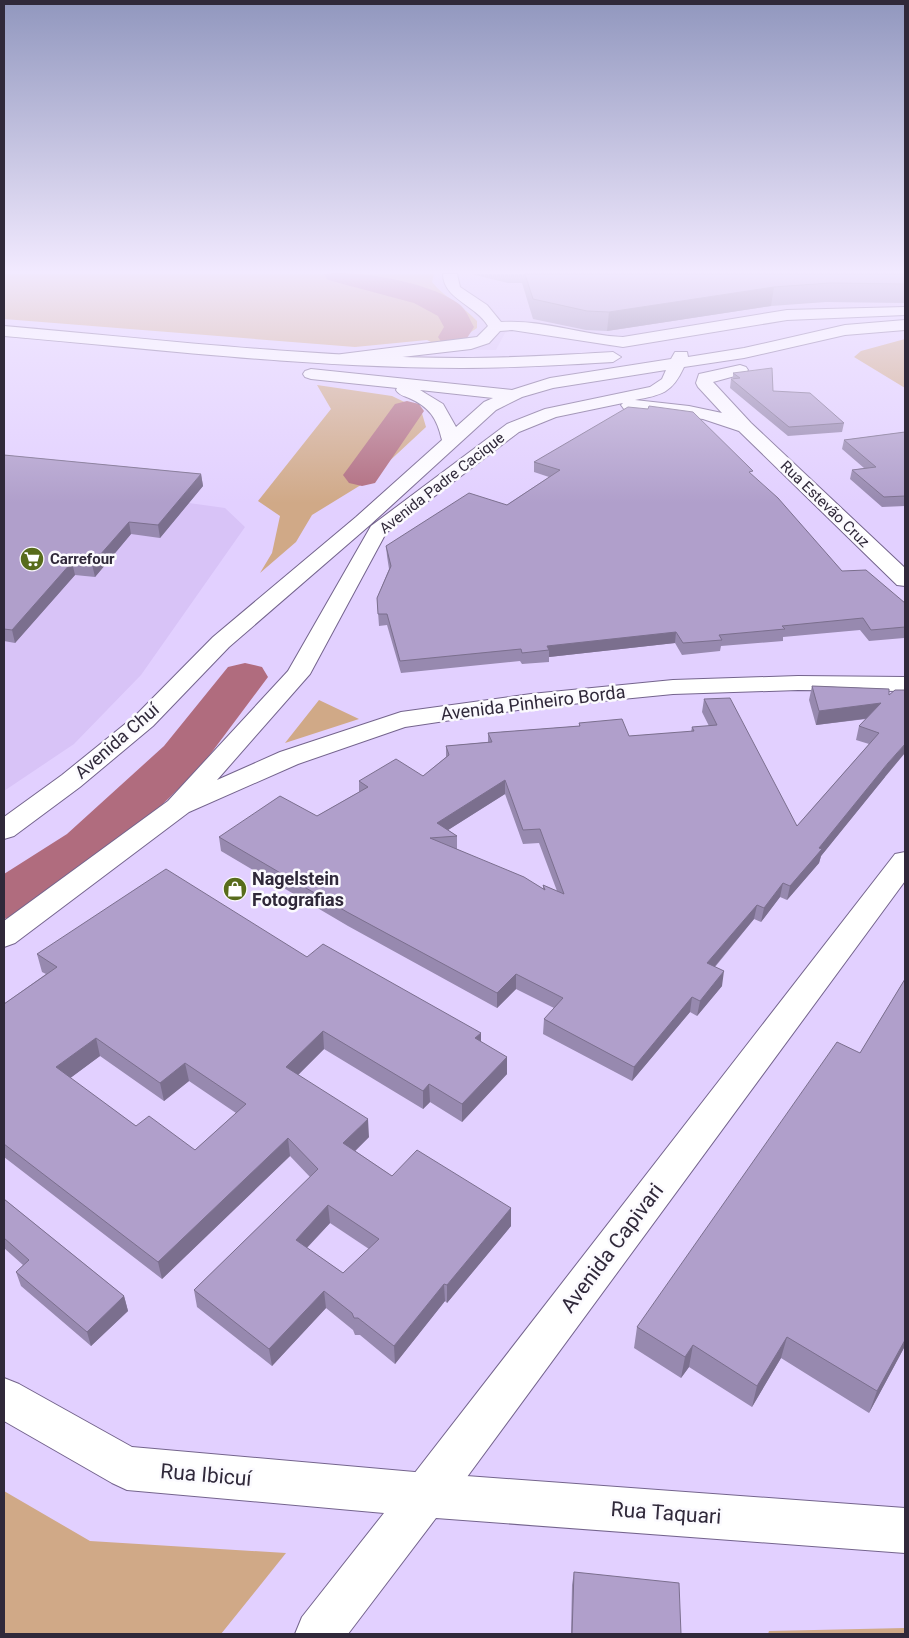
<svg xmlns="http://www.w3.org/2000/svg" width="909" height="1638" viewBox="0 0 909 1638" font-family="Roboto,sans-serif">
<rect width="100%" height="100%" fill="#e2d0ff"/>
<path fill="#d8c3f7" d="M338,274h567v40l-115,5 -180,28 -81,-18h-15l-9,4 -9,17 -51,-1z
M189,503l36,5 20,19 -104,148 -67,69 -70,47v-150l36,-60z"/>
<path fill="#d0a987" d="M4,274h430l-2,8c13,16 31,24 45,39v7l-12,8 -12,1 -8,12 -18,-9 -72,7 -351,-28z
M905,339v49l-51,-31 7,-6z
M317,385l75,11 29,14 5,17 -57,53 -57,35 -16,27 -36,31 12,-20 8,-37 -22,-15 73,-92z
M319,700l40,19 -74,24z
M4,1491l86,50 196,12 -65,81h-217z
M905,1628v6h-137l1,-3z"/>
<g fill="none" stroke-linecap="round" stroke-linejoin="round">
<path fill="#b06c7e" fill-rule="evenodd" d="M324,274c35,-4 106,8 135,30 7,5 11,16 15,23l-10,16 -11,3 -11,-3 -4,-6 6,-10 -6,-11 -24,-13 -86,-23z
M407,401l12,3 5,7 -49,72 -13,3 -13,-3 -6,-8 6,-8 46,-63z
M245,663l17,4 6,10 -68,91 -95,92 -81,54 -20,5v-45l63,-40 97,-88 64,-79z"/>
<g stroke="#74648d" stroke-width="2">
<path id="minor" d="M443,274h14l3,13 27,18 14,17c41,-3 81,13 122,15l164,-27 118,-3v8l-118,5 -164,27 -111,-17 -12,1 -11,12 -18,6 -129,15 -6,-2 -2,-3 2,-3 6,-2 135,-17 11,-11c-12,-21 -45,-27 -45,-52z
M905,852v29l-463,630 -16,6 -16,-6 -6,-16 6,-16 485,-625z"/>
</g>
<g stroke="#74648d" stroke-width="2">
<path id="tertiary" d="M4,1378l15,6 113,63 294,26 479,35v45l-469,-35 -88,116h-53l7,-17 82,-104 -257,-23 -15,-7 -108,-62z"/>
</g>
<g stroke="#74648d" stroke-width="2">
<path id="secondary" d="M905,320v10l-60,5 -101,23 -60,9c-12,26 -22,28 -49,33l54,6 33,7 -24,-26 -2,-4 3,-9 41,-9 6,2 2,3 -2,3 -33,9 38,41 154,145v18l-8,-1 -158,-154 -36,-12 -73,-9 -6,-1 -3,-4 2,-2 -67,14 -37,15 -133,101 -76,141 -93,106 63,-28 121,-40 130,-18 142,-14 125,-4 107,1v14l-107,-1 -125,4 -142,14 -126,19 -107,37 -109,48 -174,131 -11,4v-26l164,-120 120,-130 83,-145 136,-102 38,-15 105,-22 12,-8 4,-9 -113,18 -31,9 -26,13 -126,115 -141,122 -76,79 -73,61 -66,49 -10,3v-22l58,-42 73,-59 78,-79 143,-120 86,-77c-5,-21 -12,-33 -33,-42 -5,-2 -10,-3 -13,-8l1,-2 -86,-9 -6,-2 -2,-3 2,-3 6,-2 201,21 38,-12 121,-19 4,-7h12l1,5 56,-9 101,-23zM420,390l73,8 -9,4 -28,25 -13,-23z
M4,326c152,13 305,32 458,32 50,0 100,-3 151,-6l8,5 -8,5c-51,3 -101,6 -151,6 -153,0 -306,-19 -458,-32z"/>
</g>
<use href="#minor" fill="#fff" fill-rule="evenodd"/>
<use href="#tertiary" fill="#fff" fill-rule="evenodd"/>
<use href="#secondary" fill="#fff" fill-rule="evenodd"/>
</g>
<path fill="#9789af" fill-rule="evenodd" d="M471,274h434v29l-79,-1 -55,4 -164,25 -21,-1 -53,-11 -11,-36h-14z
M733,373l111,50 -2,9 -54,4 -58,-48 1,-9h2z
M905,432v74l-23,1 -32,-28 2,-9 12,-2 -22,-19 2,-9z
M4,455l197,19 2,12 -43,52 -29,-4 -36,43 -20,-2 -60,68 -11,-2z
M534,462l218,13 90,96 63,32v30l-1,5 -35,3 -9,-11 -77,7v4l-62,5 -1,5 -38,4 -7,-12 -126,14v5l-27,2 -2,-3 -119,12 -14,-48 -8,1 -2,-28 12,-29 -2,-13 -1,-10 121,-41 42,-28 -15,-5z
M812,686l77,3 -4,88 -64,79 -2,7 -32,37 -7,-3 -19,25 -7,-3 -39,48 7,19 -25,30 -7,-4 -58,69 -89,-47 1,-15 10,-11 -38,-19 -19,19 -149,-82 -127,-75 -2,-14 98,-21 42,-24v-11l64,-5 23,-19v-11l42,-4v-9l91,-7v-3l50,13 62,-4 1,-5 17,-1 -7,-14 2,-13 93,127 72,-82 -13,-4 3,-14 7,-7 -50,6 -7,-25zM505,794l18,50 16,-1 18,48 -14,-6v4l-86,-40v-13l-9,-6z
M37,954l270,3 174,76v9l26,32 -45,48 -32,-20 -7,7 -99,-60 -26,26 71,62 -14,14 37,25 119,32v18l-64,77 -2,-2 -50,63 -35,-29h-5l-2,-5 -27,-22 -54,58 -75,-59 -3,-17 116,-113 -20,-21 -128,123 -158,-122v-153l42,-30 -4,-2zM100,1056l64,45 25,-20 47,32 -41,37 -59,-24 -66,-48zM330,1223l39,26 -26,24 -36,-25z
M905,979v367l-36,67 -88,-55 -29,49 -63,-40 -8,11 -47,-30 3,-21 223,-274z
M4,1199l120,97 4,15 -37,35 -70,-60 -5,-14 7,-7 -19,-17z
M574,1572l107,62h-110l1,-49z"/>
<path fill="#7b6f8e" d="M774,287l-3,19 -164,25 2,-19z
M201,474l2,12 -43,52 -2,-13z
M129,522l2,12 -36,43 -3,-13z
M72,562l3,13 -60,68 -3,-13z
M676,632l-1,11 -126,14v-7l-2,-4z
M881,703l-3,14 -62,8 3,-14z
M905,744v9l-20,24 -64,79 -2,7 -32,37 3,-14 29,-38 69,-85z
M505,780v14l-68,43v-14z
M783,883l-3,14 -19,25 3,-14z
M757,905l-3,14 -49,59 2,-15z
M724,971l-2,15 -25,30 3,-15z
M516,974v15l-19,19v-15z
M692,997l-2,15 -58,69 2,-14z
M323,1031l1,18 -36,36 -2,-18z
M481,1033v17l-6,-12z
M96,1038l4,18 -39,29 -5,-18z
M507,1057v17l-45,48v-18z
M185,1063l4,18 -25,20 -4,-18z
M429,1084l1,18 -7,7v-18z
M368,1119l1,18 -24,24 -2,-18z
M288,1138l2,18 -128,123 -4,-17z
M328,1205l2,18 -32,34 -2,-17z
M511,1208v18l-64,77v-18z
M444,1284l1,17 -50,63 -1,-18z
M324,1291l2,17 -54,58 -3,-17z
M124,1296l4,15 -37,35 -4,-14z
M787,1337l-6,21 -29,49 5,-21z
M905,1340v6l-36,67 8,-22z
M693,1345l-4,22 -8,11 4,-21z"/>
<path fill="#b09fcb" stroke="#7b6f8e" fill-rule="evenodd" d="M525,274h380v10l-75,-1 -56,4 -165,25 -22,-1 -54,-12z
M772,368l1,23 37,2 34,30 -55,4 -58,-48 9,-1 -7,-5z
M649,406l44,6 60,59 -4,1 29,26 64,73 24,-1 39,33v24l-34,3 -8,-12 -81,8 3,3 -66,6 3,5 -39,3 -7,-11 -129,14 2,4 -27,3 -1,-4 -121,12 -13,-47h-9l-1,-16 14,-32 -5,-20 83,-53 38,12 53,-35 -26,-8 94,-55 20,2z
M905,432v64l-21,1 -32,-27 24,-3 -32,-27z
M4,455l197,19 -43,51 -29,-3 -37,42 -20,-2 -60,68 -8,-1z
M812,686l77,3v6l6,-5h10v54l-17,19 -69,85 3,1 -32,37 -7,-3 -19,25 -7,-3 -50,58 17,8 -24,30 -8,-4 -58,70 -90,-48 19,-21 -47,-24 -19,19 -150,-81 -128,-75 61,-41 37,20 51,-29 -9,-6 37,-22 27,17 26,-21 -3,-9 46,-4 -4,-9 92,-7 -1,-3 43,-4 7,17 65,-5 -2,-4 25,-2 -13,-26 26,-1 67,128 82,-93 -20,-7 22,-23 -62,8zM505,780l18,50 17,-1 24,65 -21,-9 2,5 -21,-13 -94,-39 27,-2 -20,-13z
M166,869l141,88 16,-13 158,89 -6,5 32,19 -45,47 -33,-20 -6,7 -100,-60 -37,36 82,52 -25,24 49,33 25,-26 94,58 -64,77 -3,-1 -50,62 -36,-28h-4l-2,-5 -28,-22 -55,58 -75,-59 124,-121 -30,-31 -130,124 -154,-118v-140l53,-37 -20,-13zM96,1038l64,45 25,-20 61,41 -51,46 -46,-34 -13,10 -80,-59zM328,1205l51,34 -36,34 -47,-33z
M905,979v361l-28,51 -90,-54 -30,49 -64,-41 -8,12 -48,-30 200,-285 23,11z
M4,1199l120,97 -37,36 -71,-60 13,-12 -25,-22z
M574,1572l105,11 2,51h-109z"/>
<linearGradient id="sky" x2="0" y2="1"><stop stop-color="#9197be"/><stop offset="0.54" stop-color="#f2eaff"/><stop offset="1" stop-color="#f2eaff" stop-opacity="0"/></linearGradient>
<rect width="909" height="503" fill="url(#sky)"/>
<defs>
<g id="supermarket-disc" transform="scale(1.25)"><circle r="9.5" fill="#586c1b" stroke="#fbfafe"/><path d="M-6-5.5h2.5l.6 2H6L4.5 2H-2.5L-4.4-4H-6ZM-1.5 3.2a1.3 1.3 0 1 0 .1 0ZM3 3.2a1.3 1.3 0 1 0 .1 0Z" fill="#fff"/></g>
<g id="shop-disc" transform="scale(1.25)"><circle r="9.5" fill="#586c1b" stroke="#fbfafe"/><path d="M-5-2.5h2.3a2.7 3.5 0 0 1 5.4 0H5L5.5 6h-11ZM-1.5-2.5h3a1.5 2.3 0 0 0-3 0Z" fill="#fff"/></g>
</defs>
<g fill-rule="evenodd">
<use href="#supermarket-disc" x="32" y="559"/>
<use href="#shop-disc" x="235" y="889"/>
</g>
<g text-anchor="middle" stroke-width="5" stroke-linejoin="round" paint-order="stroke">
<g font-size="15" fill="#30293a" stroke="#fbfafe">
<text transform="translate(442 483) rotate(-38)" y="5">Avenida Padre Cacique</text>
<text transform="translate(825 504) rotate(44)" y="5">Rua Estevão Cruz</text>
</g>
<g font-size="15" font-weight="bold" fill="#30293a" stroke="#fbfafe" text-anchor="start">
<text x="50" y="564">Carrefour</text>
</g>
<g font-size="18" fill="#30293a" stroke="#fbfafe">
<text transform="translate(533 703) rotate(-7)" y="6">Avenida Pinheiro Borda</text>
<text transform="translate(117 741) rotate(-41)" y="6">Avenida Chuí</text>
</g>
<g font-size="18" font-weight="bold" fill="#30293a" stroke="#fbfafe" text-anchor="start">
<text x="252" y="885">Nagelstein<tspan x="252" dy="21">Fotografias</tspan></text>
</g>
<g font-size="21" fill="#30293a" stroke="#fbfafe">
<text transform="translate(612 1248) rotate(-53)" y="7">Avenida Capivari</text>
<text transform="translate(206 1475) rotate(5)" y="7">Rua Ibicuí</text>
<text transform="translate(666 1513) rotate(4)" y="7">Rua Taquari</text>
</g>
</g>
<rect width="909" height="1638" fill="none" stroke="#30293a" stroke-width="10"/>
</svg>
